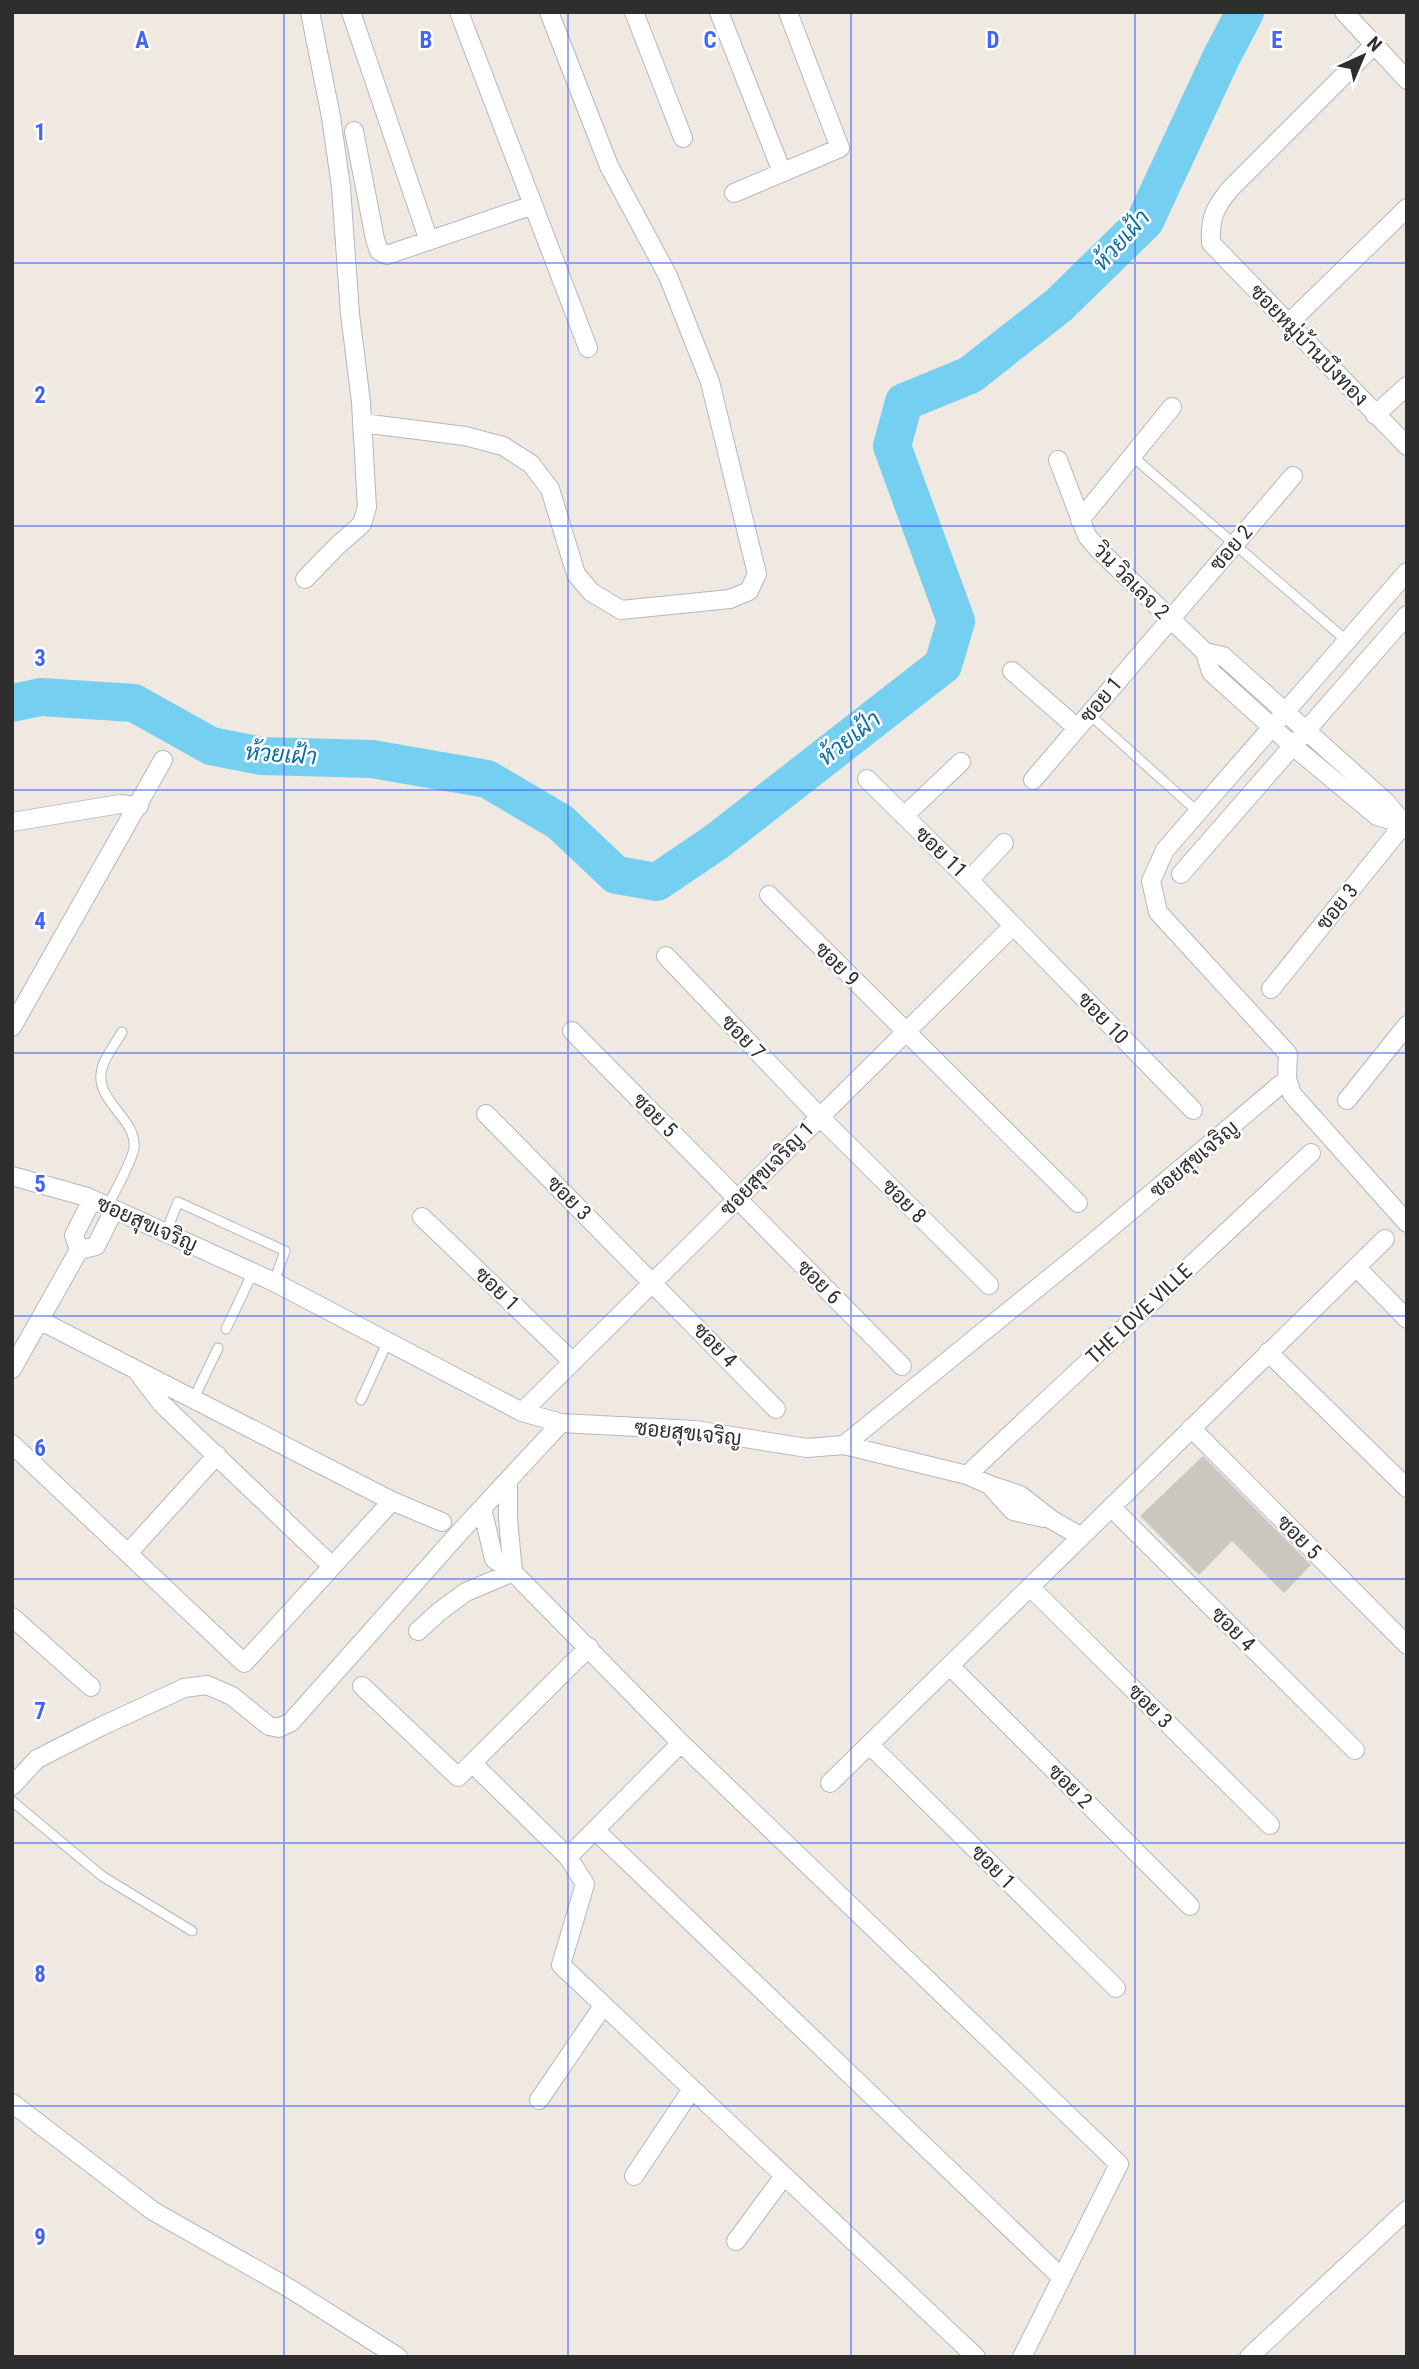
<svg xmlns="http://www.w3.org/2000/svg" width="1419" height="2369" viewBox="0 0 1419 2369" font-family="'Roboto Condensed',Sarabun,sans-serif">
<rect width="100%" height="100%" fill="#efe9e1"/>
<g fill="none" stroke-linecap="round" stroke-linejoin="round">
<path stroke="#75cff0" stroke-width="38" d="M12,703l29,-6 93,6 77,43 51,10 110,3 115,20 73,43 56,53 41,7 59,-40 227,-177 13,-44 -64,-175 12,-44 66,-27 89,-70 86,-84 76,-163 24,-46"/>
</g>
<path fill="#cbc7bf" d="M1203,1456l108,109 -27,28 -52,-52 -33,34 -59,-59z"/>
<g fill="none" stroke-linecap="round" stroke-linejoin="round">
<g stroke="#b4b7c1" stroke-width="11">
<path id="lane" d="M1132,456l215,185
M1089,714l109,98
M107,1207c7,-14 25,-45 27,-59 3,-32 -44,-48 -31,-83 4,-11 13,-22 19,-33
M166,1232l12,-30 107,49 -11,31
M226,1329l27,-57
M194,1398l24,-50
M361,1400l27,-59
M12,1801l90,75 90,55"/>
</g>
<g stroke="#b4b7c1" stroke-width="20">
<path id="street" d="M351,12l78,229
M459,12l129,336
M634,12l49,126
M719,12l63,160
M1344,12l63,68
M1374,45l-144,144c-16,20 -20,28 -19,54l196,203
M354,131l21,108 4,12 8,4 146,-50
M734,193l106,-45 -52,-136
M1289,323l118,-115
M1375,415l32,-29
M362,423l103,13 38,10 28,18 19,25 26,85 15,18 30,18 109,-11 19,-8 8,-17 -47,-192 -42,-106 -59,-110 -60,-154
M1058,460l29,76 12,14 106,102 18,4 163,146 18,22 -27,-8 -83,-69 -83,-75 -6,-20
M1080,520l92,-113
M1407,572l-242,278 -14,31 7,31 130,142 -1,25 5,15 115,129
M305,579l32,-33 25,-22 5,-17 -6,-105 -11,-88 -9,-127 -10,-70 -21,-105
M1012,671l65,57
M867,779l102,101 224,230
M1033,780l260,-304
M904,816l57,-54
M12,822l108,-18 19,2
M1181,874l226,-259
M969,880l35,-37
M769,895l309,308
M666,956l154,161 169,168
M1271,989l136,-169
M12,1027l151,-267
M572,1031l330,335
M1347,1100l60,-75
M486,1114l290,295
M12,1176l75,21 187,85 248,130 39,11 134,7 112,18 37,-3 245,-199 198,-167
M422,1217l151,145
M79,1250l-5,-15 18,-35
M1356,1267l51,52
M41,1321l351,180 50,21
M1268,1352l139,136
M12,1369l67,-119 17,-4 18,-36
M139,1374l23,30 170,162
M522,1412l491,-486
M1191,1428l216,217
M12,1444l232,219 148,-162
M844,1445l123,30 23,10 30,10 32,25 28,16
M967,1475l344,-322
M508,1480v39l5,53
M992,1488l21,23 31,7
M1111,1507l244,243
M482,1508l12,51 19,13
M129,1552l88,-97
M1030,1587l240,238
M12,1617l79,70
M418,1631l22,-20 26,-19 47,-20 168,171 438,421 -97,193
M950,1666l240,240
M362,1686l96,91 131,-130
M870,1745l246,243
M472,1763l96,94 17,27 -24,81 415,392
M830,1783l555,-544
M12,1786l25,-27 63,-32 84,-39 23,-3 25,11 37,30 10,2 12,-6 168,-189 102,-110
M595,1830l467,448
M568,1857l113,-114
M539,2100l64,-94
M12,2103l141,108 136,77 109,69
M634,2176l58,-87
M736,2241l48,-65
M1249,2357l158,-147"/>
</g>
<use href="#lane" stroke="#fff" stroke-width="9"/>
<use href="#street" stroke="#fff" stroke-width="18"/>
</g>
<path fill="none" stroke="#4264fb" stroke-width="2" stroke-opacity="0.55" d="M284,12v2345M568,12v2345M851,12v2345M1135,12v2345M12,263h1395M12,526h1395M12,790h1395M12,1053h1395M12,1316h1395M12,1579h1395M12,1843h1395M12,2106h1395"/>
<g text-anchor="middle" stroke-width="5" stroke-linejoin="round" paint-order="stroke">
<g font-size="21" fill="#2e2e2e" stroke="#fff">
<text transform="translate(1309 345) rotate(46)" y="7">ซอยหมู่บ้านบึงทอง</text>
<text transform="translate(1231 548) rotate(-49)" y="7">ซอย 2</text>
<text transform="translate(1131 581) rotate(45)" y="7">วิน วิลเลจ 2</text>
<text transform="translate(1101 700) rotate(-50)" y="7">ซอย 1</text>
<text transform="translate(941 852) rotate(44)" y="7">ซอย 11</text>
<text transform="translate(1337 907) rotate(-51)" y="7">ซอย 3</text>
<text transform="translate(837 964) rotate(45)" y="7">ซอย 9</text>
<text transform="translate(1103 1018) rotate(46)" y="7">ซอย 10</text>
<text transform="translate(743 1037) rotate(46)" y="7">ซอย 7</text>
<text transform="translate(655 1115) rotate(45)" y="7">ซอย 5</text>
<text transform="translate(1194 1159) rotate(-40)" y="7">ซอยสุขเจริญ</text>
<text transform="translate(767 1169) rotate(-45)" y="7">ซอยสุขเจริญ 1</text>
<text transform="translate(569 1198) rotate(45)" y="7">ซอย 3</text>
<text transform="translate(904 1201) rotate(45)" y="7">ซอย 8</text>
<text transform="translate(147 1224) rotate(24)" y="7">ซอยสุขเจริญ</text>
<text transform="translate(819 1282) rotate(45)" y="7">ซอย 6</text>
<text transform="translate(497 1289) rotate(44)" y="7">ซอย 1</text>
<text transform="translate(1139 1314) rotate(-43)" y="7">THE LOVE VILLE</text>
<text transform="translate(715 1345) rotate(46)" y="7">ซอย 4</text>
<text transform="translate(688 1433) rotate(6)" y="7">ซอยสุขเจริญ</text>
<text transform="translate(1299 1537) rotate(45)" y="7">ซอย 5</text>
<text transform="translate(1233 1629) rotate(45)" y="7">ซอย 4</text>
<text transform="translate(1150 1706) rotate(45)" y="7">ซอย 3</text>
<text transform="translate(1070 1786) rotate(45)" y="7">ซอย 2</text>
<text transform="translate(993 1867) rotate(45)" y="7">ซอย 1</text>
</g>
<g font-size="23" font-style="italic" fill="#0d6fa3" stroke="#fff">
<text transform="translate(1121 240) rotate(-48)" y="8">ห้วยเฝ้า</text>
<text transform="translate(849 738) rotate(-38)" y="8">ห้วยเฝ้า</text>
<text transform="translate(281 754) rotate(4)" y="8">ห้วยเฝ้า</text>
</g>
</g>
<g font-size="23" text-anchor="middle" font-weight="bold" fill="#4264fb" stroke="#fff" stroke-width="5" stroke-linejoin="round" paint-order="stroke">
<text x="142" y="48">A</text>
<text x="426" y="48">B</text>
<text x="710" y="48">C</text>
<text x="993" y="48">D</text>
<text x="1277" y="48">E</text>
<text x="40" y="140">1</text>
<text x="40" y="403">2</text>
<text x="40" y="666">3</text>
<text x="40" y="929">4</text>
<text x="40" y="1192">5</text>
<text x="40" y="1456">6</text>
<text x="40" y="1719">7</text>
<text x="40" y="1982">8</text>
<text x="40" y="2245">9</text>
</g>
<rect width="1419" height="2369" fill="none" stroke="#2e2e2e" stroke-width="28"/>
<g transform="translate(1363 56) rotate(44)" stroke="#ffffff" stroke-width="5" paint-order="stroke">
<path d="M0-5L12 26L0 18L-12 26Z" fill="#2e2e2e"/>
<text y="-10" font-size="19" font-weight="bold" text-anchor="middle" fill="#2e2e2e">N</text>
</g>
</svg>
